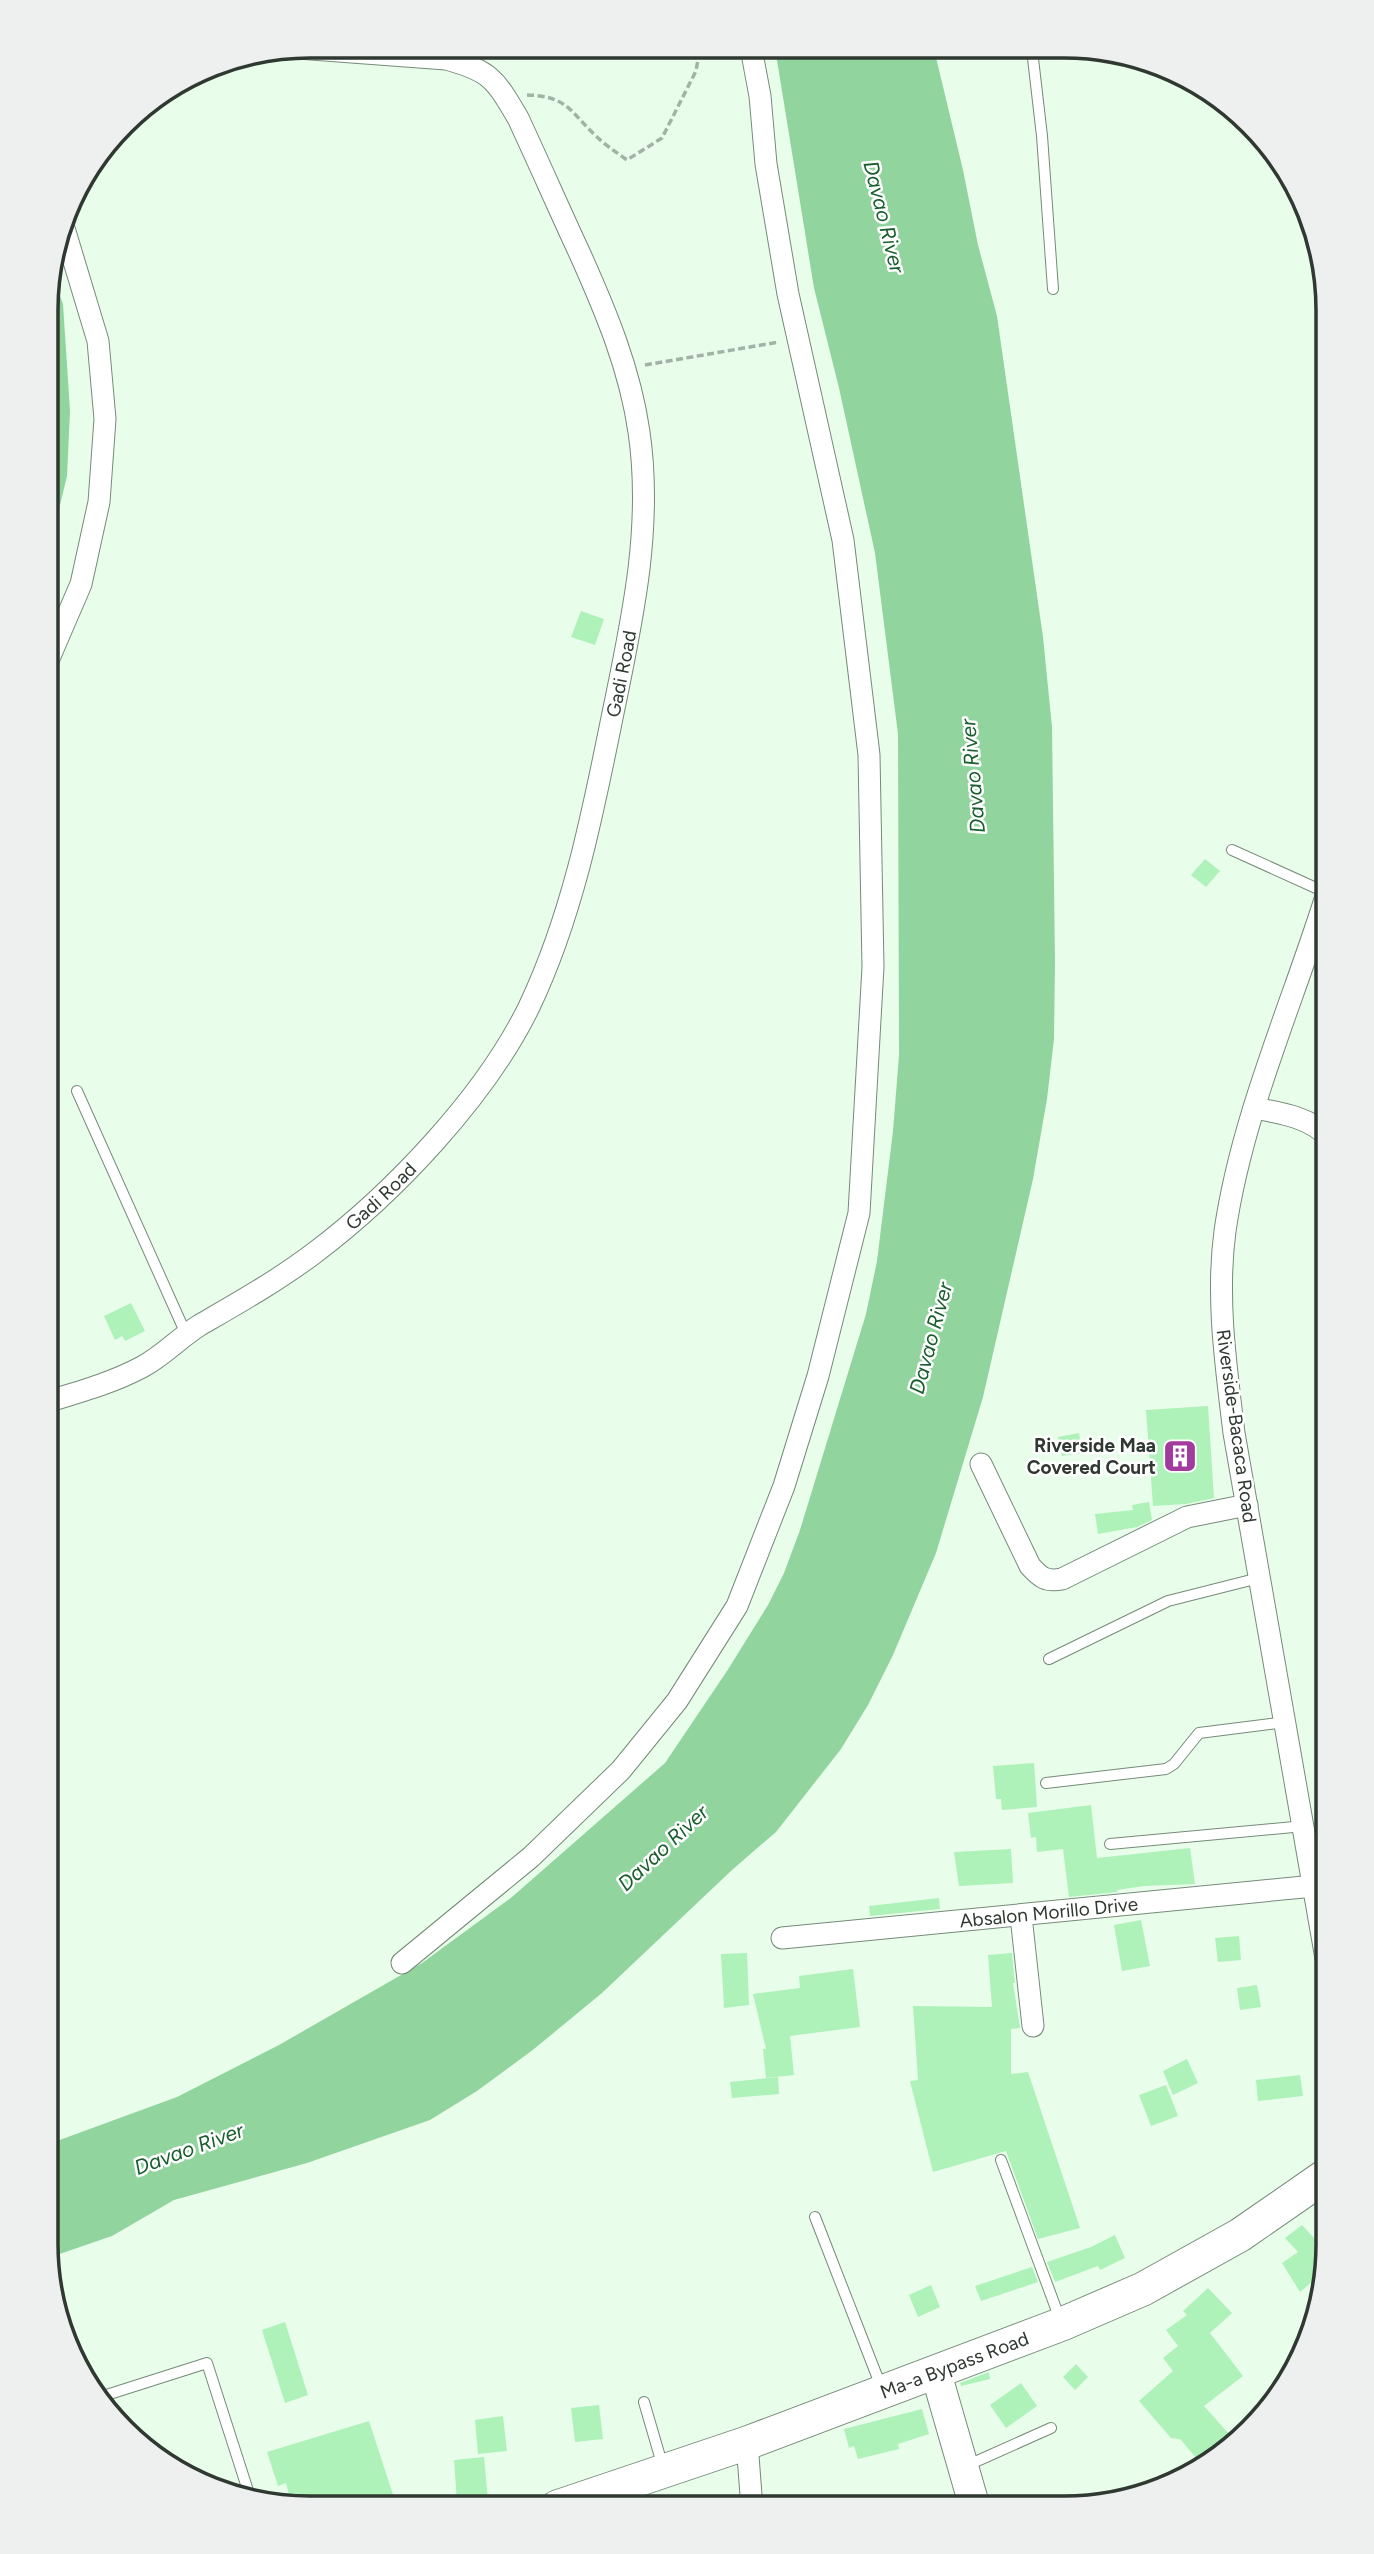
<svg xmlns="http://www.w3.org/2000/svg" width="1374" height="2554" viewBox="0 0 1374 2554" font-family="Figtree,sans-serif">
<rect width="100%" height="100%" fill="#e8feeb"/>
<path fill="#92d49d" d="M775,48l159,1 29,121 15,75 19,71 46,321 9,90 3,234 -1,78 -7,60 -14,80 -50,218 -47,156 -43,102 -25,50 -27,44 -65,83 -44,38 -130,123 -68,56 -57,42 -47,29 -123,43 -133,37 -62,36 -64,22 -2,-13v-100l131,-48 102,-52 143,-82 90,-66 153,-134 62,-92 41,-66 16,-32 16,-43 66,-216 11,-53 16,-130 6,-76 -1,-321 -23,-181 -36,-165 -25,-100z
M50,268l13,36 7,107 -3,65 -20,83 1,-284z"/>
<path fill="#aef1b9" d="M581,611l23,8 -9,26 -24,-8z
M1205,859l15,12 -14,16 -15,-12z
M131,1303l14,28 -20,10 -3,-5 -7,4 -11,-24z
M1208,1406l6,92 -28,6 -33,2 -7,-96z
M1079,1433l3,20 -20,3 -4,-19z
M1149,1502l3,18 -15,7 -39,7 -3,-20 38,-4 -1,-5z
M1034,1763l3,44 -35,3 -1,-11h-5l-3,-33z
M1091,1805l6,53 93,-10 5,36 -51,2 -27,4 1,2 -49,5 -6,-48 -26,3 -1,-15 -5,1 -3,-25z
M1011,1849l2,34 -54,3 -5,-34z
M939,1898l1,11 -70,7 -1,-10z
M1141,1920l9,46 -28,5 -8,-46z
M1239,1936l2,24 -23,2 -3,-24z
M747,1953l2,52 -25,3 -3,-54z
M1012,1953l3,30h-2l7,45 -9,1v45l17,-2 52,156 -42,11 -32,-88 -73,21 -23,-91 8,-1 -5,-74 79,1 -4,-52z
M853,1969l7,58 -70,9 4,39 -28,3 -3,-29h3l-13,-55 47,-6 -1,-12z
M1257,1985l4,22 -21,3 -3,-22z
M1187,2059l11,24 -25,12 -10,-24z
M1300,2075l3,21 -45,5 -2,-21z
M778,2077l1,17 -47,4 -2,-16z
M1166,2085l12,31 -27,10 -12,-31z
M1302,2225l26,28v9l-2,8 -26,22 -18,-29 16,-11 -13,-14z
M1115,2235l10,23 -25,12 -2,-4 -43,16 -8,-20 44,-15z
M1032,2267l6,15 -57,19 -6,-15z
M931,2285l9,22 -22,10 -9,-22z
M1208,2288l24,25 -22,20 33,43 -39,30 33,37 -12,11 -22,12 -23,-27 -9,-1 -32,-37 34,-30 -10,-13 15,-12 -12,-16 21,-15 -4,-4z
M285,2322l23,73 -23,8 -23,-73z
M1076,2364l12,13 -13,13 -12,-13z
M989,2372l1,7 -29,7 -1,-3z
M1021,2383l16,23 -31,22 -16,-23z
M599,2405l4,34 -28,3 -4,-34z
M922,2409l7,25 -31,10 1,5 -41,10 -4,-13 -5,2 -5,-19z
M503,2416l4,35 -29,3 -3,-34z
M369,2421l28,86 -105,-1 -6,-23 -8,3 -11,-34z
M484,2457l4,43 -31,2 -3,-42z"/>
<g fill="none" stroke-linecap="round" stroke-linejoin="round">
<g stroke="#768a79" stroke-width="12">
<path id="lane" d="M1032,50l10,86 11,153
M1232,850l95,43
M77,1091l109,243
M1049,1659l119,-58 91,-23
M1046,1783l120,-14 8,-5 25,-31 87,-11
M1110,1844l194,-18
M1001,2160l60,162
M815,2217l67,172
M97,2398l110,-35 44,137
M644,2402l19,65
M966,2466l85,-38"/>
</g>
<g stroke="#768a79" stroke-width="23">
<g id="street">
<path d="M47,663l34,-79 18,-82 6,-83 -7,-78 -35,-116"/>
<path d="M1254,1108c26,5 56,9 74,29"/>
<path id="s1" d="M46,1402c33,-10 66,-19 96,-35 21,-11 37,-29 58,-42 38,-22 77,-44 113,-71 80,-60 172,-157 216,-247 44,-92 64,-195 84,-294 19,-92 40,-186 26,-281 -9,-63 -33,-120 -59,-178 -21,-45 -41,-91 -62,-136 -23,-39 -27,-47 -72,-59l-148,-11"/>
<path d="M981,1464l49,102c11,12 16,16 32,13l125,-62 60,-12"/>
<path d="M1021,1916l12,110"/>
<path id="s2" d="M782,1938l532,-52"/>
<path d="M402,1963l129,-106 90,-87 56,-69 60,-95 47,-120 34,-110 41,-163 14,-246 -4,-212 -26,-215 -55,-246 -22,-130 -6,-68 -9,-48"/>
<path d="M1328,1970l-94,-537c-8,-67 -18,-135 -9,-202 17,-117 68,-228 103,-341"/>
<path d="M747,2443l5,65"/>
</g>
</g>
<g stroke="#768a79" stroke-width="32">
<path id="secondary" d="M936,2373l39,135"/>
</g>
<g stroke="#768a79" stroke-width="35">
<g id="primary">
<path id="s3" d="M557,2507l190,-64 315,-119 81,-35 97,-54 88,-61"/>
</g>
</g>
<path stroke="#a2b3a5" stroke-width="3.5" stroke-dasharray="7 3.5" stroke-linecap="butt" d="M527,95c41,1 43,17 69,41 9,9 20,16 31,24l35,-22 34,-67 4,-23
M645,365l134,-23"/>
<use href="#lane" stroke="#fff" stroke-width="10"/>
<use href="#street" stroke="#fff" stroke-width="21"/>
<use href="#secondary" stroke="#fff" stroke-width="30"/>
<use href="#primary" stroke="#fff" stroke-width="33"/>
</g>
<defs>
<g id="building-square" transform="scale(1.75)"><rect x="-9" y="-9" width="18" height="18" rx="4" fill="#a13b9e" stroke="#fff"/><path d="M-4-6H4V6H1V3H-1V6H-4ZM-2.5-4.3h1.7v1.8h-1.7ZM.8-4.3h1.7v1.8H.8ZM-2.5-1h1.7V.8h-1.7ZM.8-1h1.7V.8H.8Z" fill="#fff"/></g>
</defs>
<g fill-rule="evenodd">
<use href="#building-square" x="1180" y="1456"/>
</g>
<g text-anchor="middle" stroke-width="5" stroke-linejoin="round" paint-order="stroke">
<g font-size="19" fill="#2f3831" stroke="#fff">
<text dy="7" stroke="none"><textPath href="#s1" startOffset="985">Gadi Road</textPath></text>
<text dy="7" stroke="none"><textPath href="#s1" startOffset="397">Gadi Road</textPath></text>
<text transform="translate(1237 1426) rotate(82)" y="7">Riverside-Bacaca Road</text>
<text dy="7" stroke="none"><textPath href="#s2" startOffset="268">Absalon Morillo Drive</textPath></text>
<text dy="7" stroke="none"><textPath href="#s3" startOffset="422">Ma-a Bypass Road</textPath></text>
</g>
<g font-size="19" font-weight="bold" fill="#2f3831" stroke="#fff" text-anchor="end">
<text x="1156" y="1452">Riverside Maa<tspan x="1156" dy="22">Covered Court</tspan></text>
</g>
<g font-size="21" font-style="italic" fill="#185e2d" stroke="#fff">
<text transform="translate(884 217) rotate(76)" y="7">Davao River</text>
<text transform="translate(973 776) rotate(-95)" y="7">Davao River</text>
<text transform="translate(931 1338) rotate(-75)" y="7">Davao River</text>
<text transform="translate(663 1848) rotate(-43)" y="7">Davao River</text>
<text transform="translate(189 2149) rotate(-20)" y="7">Davao River</text>
</g>
</g>
<path d="M0 0H1374V2554H0ZM310 58H1064A252 252 0 0 1 1316 310V2244A252 252 0 0 1 1064 2496H310A252 252 0 0 1 58 2244V310A252 252 0 0 1 310 58Z" fill="#eeefef" fill-rule="evenodd"/>
<path fill="none" stroke="#2f3831" stroke-width="3.5" d="M310 58H1064A252 252 0 0 1 1316 310V2244A252 252 0 0 1 1064 2496H310A252 252 0 0 1 58 2244V310A252 252 0 0 1 310 58Z"/>
</svg>
